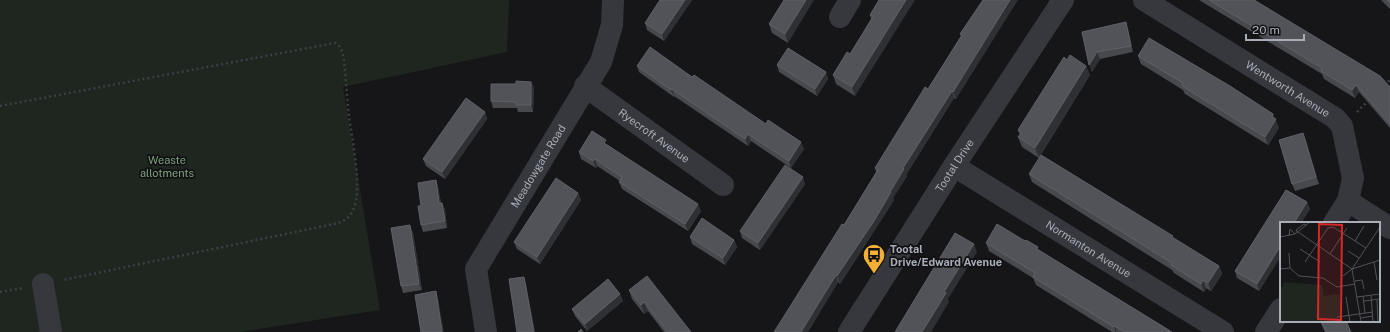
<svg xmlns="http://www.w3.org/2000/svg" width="1390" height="332" viewBox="0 0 1390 332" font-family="'Public Sans',sans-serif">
<rect width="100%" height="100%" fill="#161618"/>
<path fill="#1e261f" d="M0,0h509l-2,52 -164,35 37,223 -140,22h-240z"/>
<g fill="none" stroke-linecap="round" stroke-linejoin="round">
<path stroke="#3d3f44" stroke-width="2.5" stroke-dasharray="2 3" stroke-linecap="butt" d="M1384,85l6,-5
M0,106l335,-63c7,3 8,11 9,18 2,19 3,37 5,55 3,24 14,73 4,94 -4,9 -10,12 -19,14l-271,56
M1357,112l12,-12
M0,292l23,-4"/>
<g stroke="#37383d" stroke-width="22">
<path id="s1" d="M1144,0l191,118 7,8 11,52 -5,23 -14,22"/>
<path d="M840,17l10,-17"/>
<path id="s2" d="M585,86l138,99"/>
<path id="s3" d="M954,166l269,166"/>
<path d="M1348,201l42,27"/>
<path d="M43,284l8,48"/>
<path id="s4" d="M486,332l-10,-63 125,-207 11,-37 1,-25"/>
<path id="s5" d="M849,332l105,-166 109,-166"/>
<path d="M1266,332l15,-23"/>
</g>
</g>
<path fill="#47494d" d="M660,0h32l-28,41 -17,-11 -2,-7z
M784,0l4,43 -16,-10 -3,-9z
M879,0l-24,96 -19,-12 -3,-9 17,-21 21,-35 -1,-4z
M983,0l-27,99 -2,-1 -48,77 1,1 -14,22 1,2 -54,84 -2,-2 -30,50 36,-107 32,-53 -1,-4 53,-79 33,-53 -1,-2z
M1199,0h55l136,87v41l-31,-36 -4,6 -31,-19 -2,-5z
M1381,0h9v9z
M1128,29l5,23 -33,7 -8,13 -10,-40z
M1138,56l135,58 6,14 -11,17 -83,-51 -2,-4 -42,-26z
M1067,60l19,6 4,9 -51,83 -17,-11 -4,-10 2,-2 -2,-5z
M777,65l49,7 2,7 -11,17 -38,-24z
M637,66l55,11 112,72 -13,19 -40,-27 -3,5 -74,-50v1l-35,-25z
M531,82l3,6 -1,24h-15l-1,-4h-24l-2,-7 25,-17z
M485,112l2,7 -42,60 -19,-13 -3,-7z
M1303,133l16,51 -24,7 -3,-7z
M608,145l93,66 -13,20 -66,-42 -3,-7 1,-1 -23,-15 -1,2 -15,-9 -2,-7z
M1029,174l145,65 45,27 3,8 -11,17 -5,-3 -2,4 -30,-19 -2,-3 -140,-88z
M436,180l2,7 3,16h1l3,7 2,18 -24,4 -2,-7v-19z
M805,184l-45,66 -18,-12 -2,-7z
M1286,190l21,12 3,7 -9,14h-20v33l-22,35 -22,-13 -2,-7z
M578,193l3,7 -41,64 -23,-15 -3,-7z
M413,232l9,58 -19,3 -2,-7z
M690,237l44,3 3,7 -12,18 -33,-21z
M986,243l54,8 132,81h-60l-76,-47 -3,-7 -44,-27z
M629,290l62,42h-27l-16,-21 -4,3 -12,-15z
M620,294l3,7 -36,30 -12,-15 -3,-7z
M1320,321h26l5,11h-26z"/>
<path fill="#2f3033" d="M685,0h7l-28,41 -2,-7z
M806,0h8l-26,43 -3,-9z
M906,0h9l-60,96 -3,-9z
M1010,0h8l-62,99 -3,-7z
M1126,22l2,7 5,23 -2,-6z
M1097,52l3,7 -8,13 -3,-7z
M1086,66l4,9 -51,83 -4,-10z
M826,72l2,7 -11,17 -2,-7z
M531,82l3,6 -1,24 -2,-7z
M1356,85l3,7 -4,6 -3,-8z
M672,89l2,7v1l-3,-7z
M952,91l2,7 -48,77 1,1 -14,22 1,2 -54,84 -3,-8 53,-84 13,-24z
M485,112l2,7 -42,60 -3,-7z
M1273,114l6,14 -11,17 -3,-8 7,-20z
M1303,133l3,7 13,44 -3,-7z
M748,134l3,7 -3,5 -3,-7z
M801,142l3,7 -13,19 -2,-7z
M595,159l2,7 -1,2 -3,-7z
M803,177l2,7 -45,66 -2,-7z
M436,180l2,7 4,23 -3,-7z
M578,193l3,7 -41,64 -3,-7z
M1307,202l3,7 -9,14h-7z
M442,203l3,7 2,18 -2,-7z
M698,204l3,7 -13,20 -3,-7z
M410,225l3,7 9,58 -3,-6z
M734,240l3,7 -12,18 -2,-7z
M974,244l3,8 -29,47 1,3 -18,30h-9l22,-40z
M1281,245v11l-22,35 -2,-7z
M1219,266l3,8 -11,17 -3,-8z
M836,275l2,7 -30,50h-7z
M524,277l2,6 9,49h-1z
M1203,280l3,8 -2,4 -3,-8z
M436,291l2,7 6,34h-2z
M620,294l3,7 -36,30 -2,-7z
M644,302l4,9 -4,3 -3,-9z
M1115,326l2,6h-1l-2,-5z"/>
<path fill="#525359" stroke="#5f6168" d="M660,0h25l-23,34 -17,-11z
M784,0h22l-21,34 -16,-10z
M879,0h27l-54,87 -19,-12 14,-23 3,2 23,-37 -3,-2z
M983,0h27l-57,92 -1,-1 -49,77 1,1 -14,23h1l-17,29 -37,55 -1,-1 -35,57h-27l68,-108 2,1 34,-55 -3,-2 50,-81 3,2 34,-54 -2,-1z
M1209,0h45l126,76 10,11v37l-34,-39 -4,5 -31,-19 1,-3z
M1387,0h3v3z
M1126,22l5,24 -34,6 -8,13 -7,-33z
M1149,38l81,48 43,28 -1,3 4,2 -11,18 -83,-51 1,-3 -45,-27z
M650,47l42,30 2,-2 72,49 2,-4 33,22 -12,19 -41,-27 -3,5 -73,-50 -1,1 -34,-24z
M788,48l38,24 -11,17 -38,-24z
M1070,55l16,11 -51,82 -17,-11 3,-4 -3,-3 46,-73 3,3z
M516,81l15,1v23h-15v-3l-25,-1v-17h25z
M466,98l19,14 -43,60 -19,-13z
M592,131l14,9 -2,3 94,61 -13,20 -66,-42 3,-5 -27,-18 -2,2 -14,-9z
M1303,133l13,44 -24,7 -13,-44z
M1041,155l132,81 -1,1 47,29 -11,17 -5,-3 -2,4 -30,-19 1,-2 -143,-89z
M785,165l18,12 -45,66 -18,-12z
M556,178l22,15 -41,64 -23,-15z
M436,180l3,23h3l3,18 -24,4 -3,-19h3l-3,-23z
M1286,190l21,12 -13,21h-13v22l-24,39 -22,-13z
M702,218l32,22 -11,18 -33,-21z
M997,224l28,17 1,-1 12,7 -1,2 135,83h-47l-10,-6 -1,1 -81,-50 2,-4 -49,-30z
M410,225l9,59 -18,2 -10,-58z
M955,233l19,11 -30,48 2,1 -24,39h-27z
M647,276l44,56h-23l-24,-30 -3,3 -12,-15z
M524,277l10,55h-17l-8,-53z
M608,279l12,15 -35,30 -13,-15z
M436,291l6,41h-21l-6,-37z
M1321,321h25l5,11h-25z
M581,329l2,3h-5z"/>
<defs>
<g id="bus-pin" transform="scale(1.15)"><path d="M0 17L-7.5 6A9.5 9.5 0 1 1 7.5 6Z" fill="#f2b134" stroke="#111113"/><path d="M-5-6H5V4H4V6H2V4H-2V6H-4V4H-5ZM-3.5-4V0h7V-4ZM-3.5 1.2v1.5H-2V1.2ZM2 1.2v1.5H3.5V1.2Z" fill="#111"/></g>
</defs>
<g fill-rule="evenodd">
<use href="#bus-pin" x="874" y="255"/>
</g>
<g text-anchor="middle" stroke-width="3.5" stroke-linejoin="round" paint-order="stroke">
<g font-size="11" fill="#a8adb8" stroke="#111113">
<text dy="4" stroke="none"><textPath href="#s1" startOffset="169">Wentworth Avenue</textPath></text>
<text dy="4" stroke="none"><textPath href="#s2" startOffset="85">Ryecroft Avenue</textPath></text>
<text dy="4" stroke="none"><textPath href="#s4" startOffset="184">Meadowgate Road</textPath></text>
<text dy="4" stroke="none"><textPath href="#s5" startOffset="197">Tootal Drive</textPath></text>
<text dy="4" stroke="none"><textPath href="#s3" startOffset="158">Normanton Avenue</textPath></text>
</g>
<g font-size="11" fill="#7fa381" stroke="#111113">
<text x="167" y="164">Weaste<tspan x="167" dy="13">allotments</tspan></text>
</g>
<g font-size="11" font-weight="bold" fill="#a8adb8" stroke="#111113" text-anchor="start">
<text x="890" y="253">Tootal<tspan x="890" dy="13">Drive/Edward Avenue</tspan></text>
</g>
</g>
<g transform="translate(1280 222)">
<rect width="100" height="100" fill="#161618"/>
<path d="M3,60l39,3 2,11 15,-2 4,28h-63v-35h3z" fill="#1e261f"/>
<path fill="none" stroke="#505258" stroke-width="1" d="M17,10l-1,-2 8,-6 2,1M18,10l54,37 9,53M9,14l1,-7 5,5M0,15l15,-3 15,-12M75,19l9,-15M20,27l20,13M68,29l11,7M9,31l1,15M50,32l17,-26M25,40l23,-34 5,-1 33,21M94,40l3,18M0,47l10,-1 9,8 24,2 14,9 18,-3M72,47l28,-9M63,54l9,-7 28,-42M75,59l7,-1 2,9M91,73l2,27M83,74l2,17M66,75l4,25M77,75l23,-3M97,78l1,22M84,79l16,-2M57,95l36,-5M81,96l12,-2"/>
<path fill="#d62828" fill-opacity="0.15" stroke="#d62828" stroke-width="2" d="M39,2l23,1 -1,95 -23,-1z"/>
<rect width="100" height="100" fill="none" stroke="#a8adb8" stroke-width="2"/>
</g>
<path d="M1246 34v6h58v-6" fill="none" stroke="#a8adb8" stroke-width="2"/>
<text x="1252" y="34" font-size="12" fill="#a8adb8" stroke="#111113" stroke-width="3" paint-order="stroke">20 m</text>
</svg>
